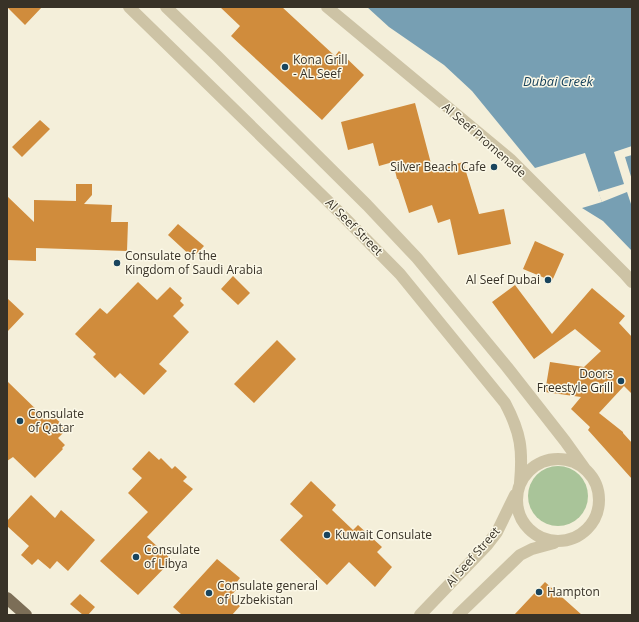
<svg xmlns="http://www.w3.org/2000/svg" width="639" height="622" viewBox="0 0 639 622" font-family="'Open Sans',sans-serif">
<rect width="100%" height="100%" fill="#f4efda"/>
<path fill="#a9c499" d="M528 496a30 30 0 1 1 60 0a30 30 0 1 1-60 0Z"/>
<path fill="#779fb3" d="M367,7h265v244l-29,-30 -21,-13 20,-6 -17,-49 -50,15 -63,-77 -28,-26 -55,-38z"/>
<path fill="#f4efda" d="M632,146v9l-7,2 7,23v27l-5,-15 -25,10 -4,-10 26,-8 -10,-32z"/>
<path fill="#d08c3c" d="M7,7h35l-17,18z
M220,7h62l53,49 4,-5 25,24 -42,45 -91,-84 9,-10z
M415,103l18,68 30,-9 16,52 25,-5 7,35 -53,11 -8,-36 -12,4 -6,-18 -23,8 -11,-34h-1l-4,-17 -14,4 -6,-23 -25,7 -7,-28z
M40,120l10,9 -28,28 -10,-10z
M76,184h16v11l-8,9 28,1 -1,17h17l-1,29 -91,-3v13l-29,-1v-64l27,26v-22l42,1z
M178,224l26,22 -11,12 -25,-23z
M535,241l29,13 -12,27 -29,-12z
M233,276l17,17 -12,12 -17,-16z
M138,282l19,18 13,-13 12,11 -2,3 4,4 -11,11 16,16 -30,32 8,7 -23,24 -24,-22 -5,5 -22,-21 3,-3 -21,-20 25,-26 7,6z
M515,285l37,49 40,-46 33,28 -6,7 13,14v57l-8,-8 -25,27 24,19v1l9,10v36l-44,-49 2,-3 -19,-18 10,-12 -36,-5 5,-30 34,5 17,-16 -26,-22 -41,30 -42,-57z
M7,298l17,16 -17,18z
M277,340l19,19 -42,44 -20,-19z
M7,381l40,39 5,-5 15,14 -9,9 7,7 -3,3 1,1 -28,29 -22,-21 -6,4z
M149,451l10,9 2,-2 11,11 3,-3 12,11 -4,4 10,8 -46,48 25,23 -34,35 -38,-34 48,-49 -20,-19 14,-15 -10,-9z
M311,481l25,24 -4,5 21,20 5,-5 24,22 -5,5 15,15 -17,20 -26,-25 -22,23 -47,-45 23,-24 -13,-12z
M31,495l24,23 6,-8 34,30 -27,31 -11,-10 -7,8 -12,-10 -6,6 -11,-10 8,-9 -22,-20v-5z
M217,559l23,19 -7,9 3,3 -6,7 10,9 -8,9h-50l-9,-8z
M545,582l37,33h-68z
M80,594l15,13 -7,8h-5l-13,-11z"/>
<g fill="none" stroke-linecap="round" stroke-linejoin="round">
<path stroke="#cdc3a5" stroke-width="12" d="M129,7l209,204 62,63 105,129c16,30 18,47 15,80
M166,7l51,49 150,149 50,53 90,109 58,74 20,28
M327,7l183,152 115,115 7,8
M517 500a41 41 0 1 1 82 0a41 41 0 1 1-82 0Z
M420,615l67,-70 10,-13 18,-37
M458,615l62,-60 12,-6 22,-6"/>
<path stroke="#7c6e57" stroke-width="12" d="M7,598l19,17"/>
</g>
<g fill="#19445d" stroke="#fbf8e7" stroke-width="1.5">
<circle cx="285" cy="67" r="4"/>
<circle cx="494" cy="167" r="4"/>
<circle cx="117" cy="263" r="4"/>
<circle cx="548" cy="280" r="4"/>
<circle cx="621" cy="381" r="4"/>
<circle cx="20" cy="421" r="4"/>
<circle cx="327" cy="535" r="4"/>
<circle cx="136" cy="557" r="4"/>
<circle cx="539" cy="592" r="4"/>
<circle cx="209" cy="593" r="4"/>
</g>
<g text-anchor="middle" stroke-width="3" stroke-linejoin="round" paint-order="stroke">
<g font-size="12" fill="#383227" stroke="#fbf8e7" text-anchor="start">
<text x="293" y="64">Kona Grill<tspan x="293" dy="14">- AL Seef</tspan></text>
<text x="486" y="171" text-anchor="end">Silver Beach Cafe</text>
<text x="125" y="260">Consulate of the<tspan x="125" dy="14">Kingdom of Saudi Arabia</tspan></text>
<text x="540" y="284" text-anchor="end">Al Seef Dubai</text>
<text x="613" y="378" text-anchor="end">Doors<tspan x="613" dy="14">Freestyle Grill</tspan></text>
<text x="28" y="418">Consulate<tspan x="28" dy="14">of Qatar</tspan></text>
<text x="335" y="539">Kuwait Consulate</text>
<text x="144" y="554">Consulate<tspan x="144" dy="14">of Libya</tspan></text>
<text x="217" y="590">Consulate general<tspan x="217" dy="14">of Uzbekistan</tspan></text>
<text x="547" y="596">Hampton</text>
</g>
<g font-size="12" fill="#383227" stroke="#fbf8e7">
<text transform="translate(484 140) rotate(41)" y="4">Al Seef Promenade</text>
<text transform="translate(354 227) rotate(45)" y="4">Al Seef Street</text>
<text transform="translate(473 557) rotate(-49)" y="4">Al Seef Street</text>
</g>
<g font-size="13" font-style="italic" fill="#19445d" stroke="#fbf8e7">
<text x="558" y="86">Dubai Creek</text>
</g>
</g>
<rect width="639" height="622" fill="none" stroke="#383227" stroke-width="16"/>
</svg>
